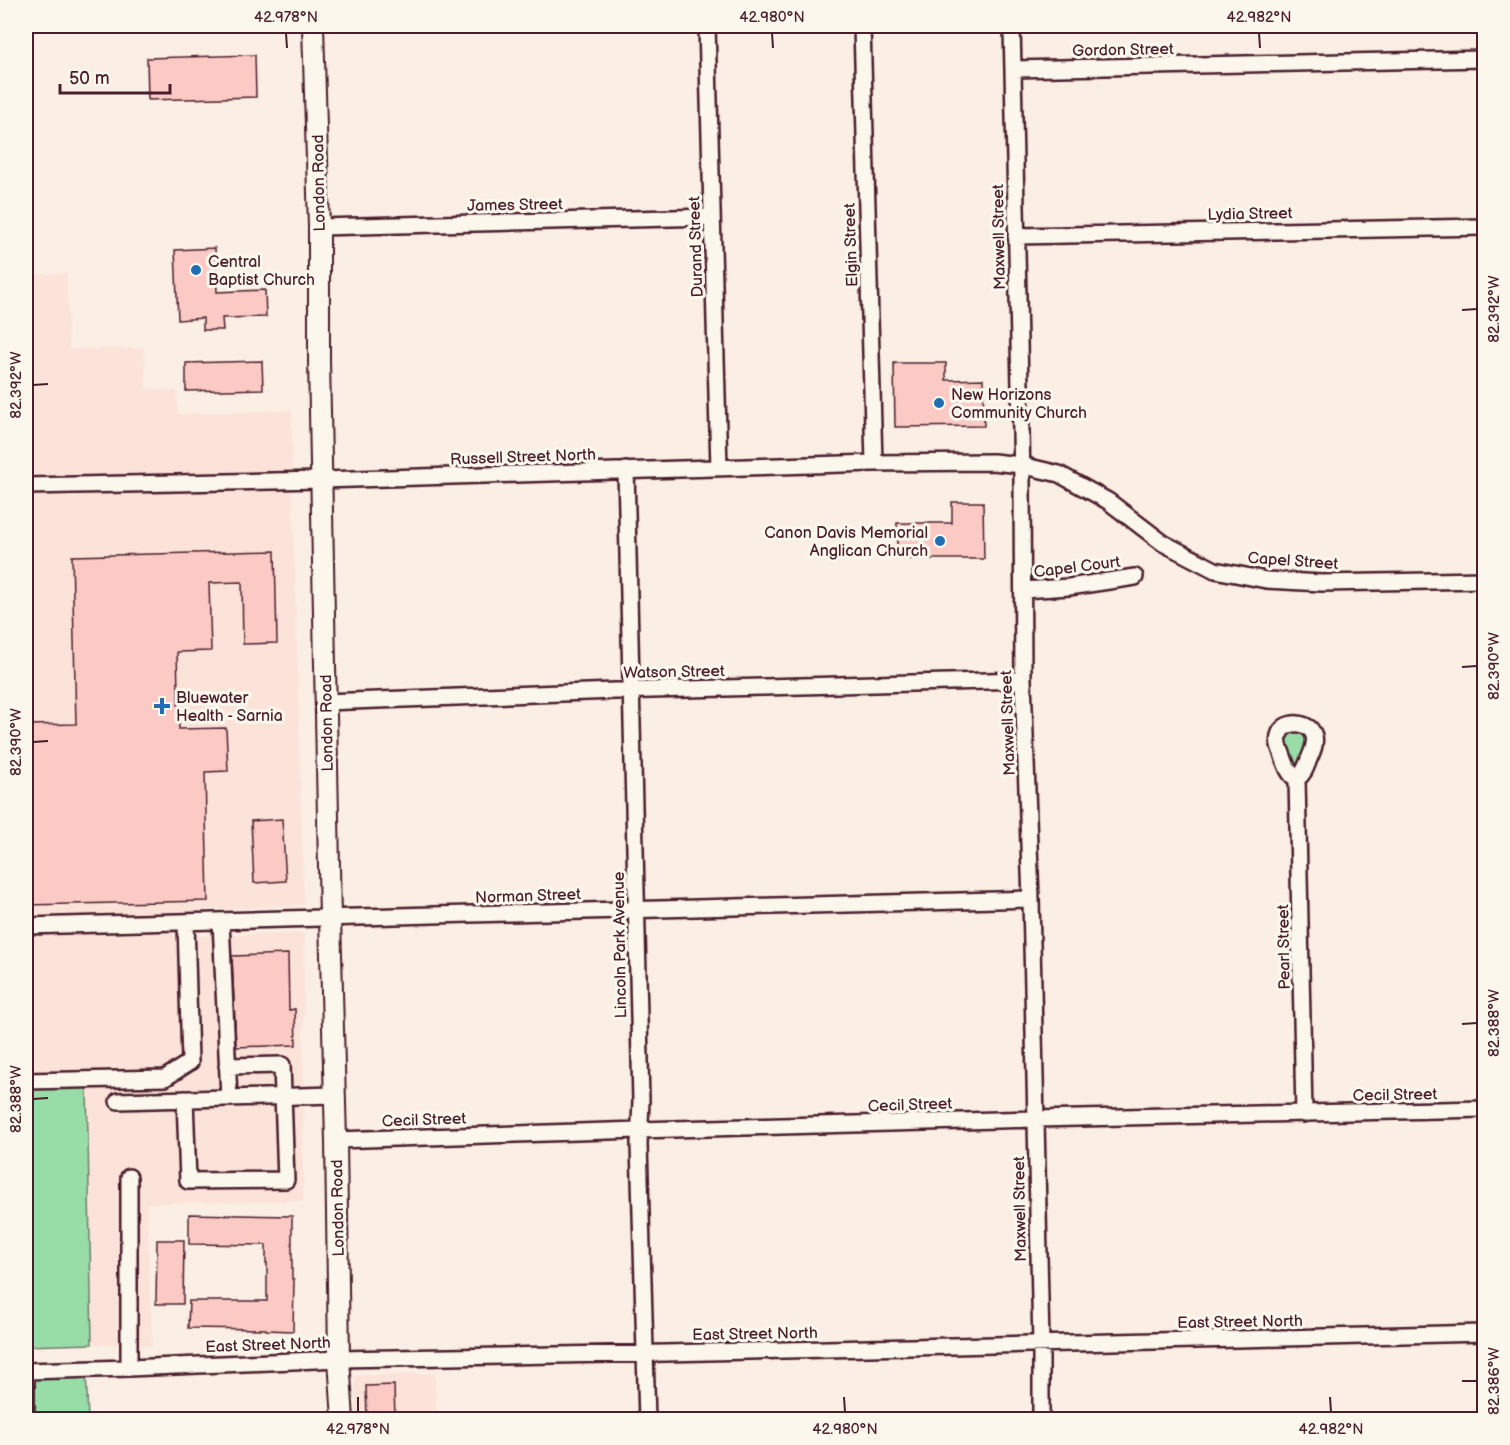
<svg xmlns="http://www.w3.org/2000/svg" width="1510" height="1445" viewBox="0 0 1510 1445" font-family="'Balsamiq Sans',sans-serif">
<rect width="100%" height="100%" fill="#fbeee4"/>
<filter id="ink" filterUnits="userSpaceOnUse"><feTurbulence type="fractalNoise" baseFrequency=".0167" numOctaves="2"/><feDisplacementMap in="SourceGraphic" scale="12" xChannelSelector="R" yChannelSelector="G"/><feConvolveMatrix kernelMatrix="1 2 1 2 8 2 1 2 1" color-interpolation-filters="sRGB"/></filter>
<g filter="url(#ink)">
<path fill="#fbe3da" d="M67,273l2,76 75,-1 2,41 31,2 1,23 114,-4 1,98 11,397 -106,5 1,26 105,-3 -1,268 -156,2 5,143 -60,-2 -5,-255h-61v-814z
M435,1373l2,46h-80l-2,-43z"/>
<path fill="#98dca8" stroke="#717e6a" stroke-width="1.5" d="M1291,732c6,-1 12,1 15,6l-1,8 -7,20h-4l-8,-19v-9z
M87,1088l5,256 -66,2v-257z
M86,1369l2,50h-62v-49z"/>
<path fill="#fbcac4" stroke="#4a1f2b" stroke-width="1.5" d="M255,55l1,42 -108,3 -1,-42z
M215,248l2,44 48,-2 1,27 -44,1 1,12h-20v-12l-25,2 -3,-70z
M262,361l1,28 -77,2v-28z
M894,363h52v17l37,-1 1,47 -89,1z
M952,502h31l1,57h-87v-36h55z
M275,551l2,92 -34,1 -1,-62 -33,1 2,68 -34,1 2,77 47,-1 2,43 -23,1 3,129 -182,4v-104h1l-1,-76 50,-1 -4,-168z
M282,819l4,62 -32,2 -3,-62z
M288,954l1,56 6,-1 1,36 -60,2 -4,-91z
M189,1214l103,2v63h2l-1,52 -27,-1v-1l-78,-1 1,-27h78v-38h-1v-18l-77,-1z
M157,1240h27l-1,64h-27z
M394,1385l1,34h-28l-1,-33z"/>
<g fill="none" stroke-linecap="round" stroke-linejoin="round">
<g stroke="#4a1f2b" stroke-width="20">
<path id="minor" d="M707,26l12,442
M862,26l12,437
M1012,26l10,451 1,203 8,219 10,445v76
M1013,69l471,-10
M319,227l393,-10
M1016,236l468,-9
M626,470l15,631 -2,43 8,276
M26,486l296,-6 552,-17 119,-1 28,3 38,9 49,27 55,42 52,27 51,10 56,3 162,-3
M1023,590l46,-3 66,-10
M325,702l290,-11 408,-11
M1297,779c-10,-5 -12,-19 -16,-28 -13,-31 28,-35 33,-15 2,8 -2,16 -5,23 -3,8 -5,15 -12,20l7,335
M221,921l8,177
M26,926l1005,-27
M26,1081l139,-3 25,-16 -4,-140
M185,1099l3,82 98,-1 -4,-115 -55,1
M118,1101l216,-6
M336,1140l303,-10 396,-11 449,-10
M129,1177v191
M26,1371l103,-3 210,-9 327,-6 818,-20
M26,1420v-50"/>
</g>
<g stroke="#4a1f2b" stroke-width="24">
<path id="major" d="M313,26l6,201v134l11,557 6,222 3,219 4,61"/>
</g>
<use href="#minor" stroke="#fbf7ec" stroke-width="15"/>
<use href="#major" stroke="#fbf7ec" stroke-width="20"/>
</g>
</g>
<path fill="none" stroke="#4a1f2b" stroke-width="2" d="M286,33l1,15M772,33l1,15M1259,33l1,15M1462,310l15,-1M33,385l15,-1M1462,667l15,-1M33,742l15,-1M1462,1024l15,-1M33,1099l15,-1M1462,1381h15M358,1397v15M844,1397l1,15M1330,1397l1,15"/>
<g fill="#1f6fb2" stroke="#fbf7ec" stroke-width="2">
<circle cx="196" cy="270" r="6"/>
<circle cx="939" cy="403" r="6"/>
<circle cx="940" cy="541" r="6"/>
<path d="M159 697h6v6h6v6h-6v6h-6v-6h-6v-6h6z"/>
</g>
<g text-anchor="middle" stroke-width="6" stroke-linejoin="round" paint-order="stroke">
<g font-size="16" fill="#4a1f2b" stroke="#fbf7ec">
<text transform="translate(1123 49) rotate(-1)" y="6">Gordon Street</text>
<text transform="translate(318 183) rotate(-91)" y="6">London Road</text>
<text transform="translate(515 204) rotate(-1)" y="6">James Street</text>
<text transform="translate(1250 213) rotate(-1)" y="6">Lydia Street</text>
<text transform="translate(998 237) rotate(-91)" y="6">Maxwell Street</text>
<text transform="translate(850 245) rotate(-92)" y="6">Elgin Street</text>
<text transform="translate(695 247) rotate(-92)" y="6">Durand Street</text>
<text transform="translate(523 456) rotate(-2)" y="6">Russell Street North</text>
<text transform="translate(1293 560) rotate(4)" y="6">Capel Street</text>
<text transform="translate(1077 566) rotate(-7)" y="6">Capel Court</text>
<text transform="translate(674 671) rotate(-1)" y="6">Watson Street</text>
<text transform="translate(326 723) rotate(-91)" y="6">London Road</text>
<text transform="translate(1007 723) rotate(-92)" y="6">Maxwell Street</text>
<text transform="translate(528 895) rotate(-2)" y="6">Norman Street</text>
<text transform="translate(619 945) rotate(-91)" y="6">Lincoln Park Avenue</text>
<text transform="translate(1283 947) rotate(-91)" y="6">Pearl Street</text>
<text transform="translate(1395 1094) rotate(-1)" y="6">Cecil Street</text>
<text transform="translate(910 1104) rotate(-2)" y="6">Cecil Street</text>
<text transform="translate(424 1119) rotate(-2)" y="6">Cecil Street</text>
<text transform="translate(337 1208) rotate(-91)" y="6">London Road</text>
<text transform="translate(1019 1209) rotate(-91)" y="6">Maxwell Street</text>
<text transform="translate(1240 1321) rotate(-1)" y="6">East Street North</text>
<text transform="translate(755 1333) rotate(-1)" y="6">East Street North</text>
<text transform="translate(268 1344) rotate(-2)" y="6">East Street North</text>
</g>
<g font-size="16" fill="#4a1f2b" stroke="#fbf7ec" text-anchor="start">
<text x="208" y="267">Central<tspan x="208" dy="18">Baptist Church</tspan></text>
<text x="951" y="400">New Horizons<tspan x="951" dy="18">Community Church</tspan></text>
<text x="928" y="538" text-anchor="end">Canon Davis Memorial<tspan x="928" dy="18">Anglican Church</tspan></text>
<text x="176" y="703">Bluewater<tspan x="176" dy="18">Health - Sarnia</tspan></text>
</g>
</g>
<rect width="1510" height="1445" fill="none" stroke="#fbf7ec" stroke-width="66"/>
<path d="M60 84v9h110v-9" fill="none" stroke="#4a1f2b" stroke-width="3"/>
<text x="69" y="84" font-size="18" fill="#4a1f2b" stroke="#fbf7ec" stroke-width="4.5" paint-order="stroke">50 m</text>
<rect x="33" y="33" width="1444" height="1379" fill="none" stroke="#4a1f2b" stroke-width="2"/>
<g font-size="15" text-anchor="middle" fill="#4a1f2b">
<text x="286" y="22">42.978°N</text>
<text x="772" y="22">42.980°N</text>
<text x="1259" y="22">42.982°N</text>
<text transform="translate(1494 309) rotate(-90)" y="5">82.392°W</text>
<text transform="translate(16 385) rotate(-90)" y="5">82.392°W</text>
<text transform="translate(1494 666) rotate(-90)" y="5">82.390°W</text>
<text transform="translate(16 742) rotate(-90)" y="5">82.390°W</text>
<text transform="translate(1494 1023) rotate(-90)" y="5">82.388°W</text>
<text transform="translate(16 1099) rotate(-90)" y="5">82.388°W</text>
<text transform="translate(1494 1381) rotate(-90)" y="5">82.386°W</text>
<text x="358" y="1434">42.978°N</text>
<text x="845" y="1434">42.980°N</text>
<text x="1331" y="1434">42.982°N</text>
</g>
</svg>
